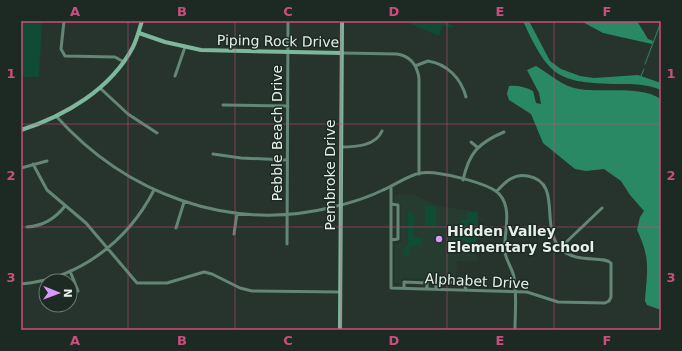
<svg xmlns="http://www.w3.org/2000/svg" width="682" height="351" viewBox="0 0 682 351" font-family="'DejaVu Sans',sans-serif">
<rect width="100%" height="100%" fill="#26342d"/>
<path fill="#263c31" d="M400,194l14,1 24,11 40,6v26l-2,2v13l3,9 -22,-1 -1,19 -54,-2 -1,6 -6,-1v-38l6,-3v-38l-6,-2v-6z"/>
<path fill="#0f4b35" d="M21,21h21l-3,56h-18z
M404,21h38l12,5 -3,2 -8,-3 -4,11z
M425,205l11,1v20h-11z
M411,211l5,8 -3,3v16h9l-1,7 -11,2v9l-6,-1 -1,-7 5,-4v-32z
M467,212h11v26l-2,2v14l-11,-2 1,-11 -9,-3v-10h3l1,-8h6z"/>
<path fill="#298965" d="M523,21h6l21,40 11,8 19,7 14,2 44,-3 23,8v7c-14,-6 -28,-6 -42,-6 -62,-1 -70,-7 -96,-63z
M581,21h56l11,18 5,2 -1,3 -49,-11z
M536,66c14,8 27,21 43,23 24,4 61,-4 82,10v211l-14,-5 -2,-4c2,-31 6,-42 -8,-71l3,-13 4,-6 -14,-16 -9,-14 -17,-12 -18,2 -11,-2 -32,-26 -12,-29 -22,-14 -2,-6 2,-8c8,-1 17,1 24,5l3,12 5,1 -2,-11 -12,-23z"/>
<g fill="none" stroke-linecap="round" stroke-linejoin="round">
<path stroke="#298965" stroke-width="1" d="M645,64l16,-42
M641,76l3,-7"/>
<path stroke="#638675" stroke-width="3" d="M64,21l-3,28 4,7 50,1 9,5
M342,53l55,1c13,2 20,11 22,24v96
M415,66l13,-5c19,3 33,17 38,36
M175,76l10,-29
M100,88l28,26 29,19
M223,105l65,1
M56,116c70,78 173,117 277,91 17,-4 34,-9 50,-17 12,-5 24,-14 37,-17 15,-3 71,10 80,22 13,15 3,40 5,58 2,9 7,15 9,24 3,17 1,36 1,53
M471,142l6,5
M341,147c14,0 35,-1 41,-16
M213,154l28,4 46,2
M33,164l14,26 39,33 51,60h30l37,-11 8,2 28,14 12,3 88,1
M21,168l26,-7
M463,180c6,-27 15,-37 41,-48
M391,186v102l136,4 31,10 47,1 4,-2
M497,191c8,-9 17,-18 31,-15 36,7 10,52 34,74 16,14 40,5 49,13v34l-2,4
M27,227c16,-1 28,-8 38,-21
M176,228l8,-26
M234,234l3,-21
M391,240l7,-1v-34l-7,-1
M287,244l1,-223
M560,248l42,-40
M70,271l8,20
M21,284c58,-5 107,-43 133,-94
M404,288v-6l23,1v6
M436,289v-7l28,1 2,7"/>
<path stroke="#7db79c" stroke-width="4" d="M139,33l26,9 36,8 141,3
M21,130c44,-14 90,-41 112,-83 4,-8 6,-17 9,-26
M340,330l2,-309"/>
</g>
<path fill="none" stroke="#cb4e7f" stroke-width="1" stroke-opacity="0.55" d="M128,21v309M235,21v309M341,21v309M447,21v309M554,21v309M21,124h640M21,227h640"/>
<circle fill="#d89af8" stroke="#1c2a23" stroke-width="1.5" cx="439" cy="239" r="4"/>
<g text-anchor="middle" stroke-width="3" stroke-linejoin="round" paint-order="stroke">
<g font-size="14" fill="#e6efea" stroke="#1c2a23">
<text transform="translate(278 41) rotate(1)" y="5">Piping Rock Drive</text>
<text transform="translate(277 133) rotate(-90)" y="5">Pebble Beach Drive</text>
<text transform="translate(330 175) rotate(-90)" y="5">Pembroke Drive</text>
<text transform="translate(477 281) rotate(3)" y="5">Alphabet Drive</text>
</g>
<g font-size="14" font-weight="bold" fill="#e6efea" stroke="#1c2a23" text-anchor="start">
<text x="447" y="236">Hidden Valley<tspan x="447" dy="16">Elementary School</tspan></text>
</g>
</g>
<rect width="682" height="351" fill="none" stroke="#1c2a23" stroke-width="44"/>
<g transform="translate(58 293) rotate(91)"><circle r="19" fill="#1c2a23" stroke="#6d7973"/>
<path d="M0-3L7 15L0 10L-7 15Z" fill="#d89af8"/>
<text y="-6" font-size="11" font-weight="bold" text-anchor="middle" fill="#e6efea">N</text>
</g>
<rect x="22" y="22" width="638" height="307" fill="none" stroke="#cb4e7f" stroke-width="1.5"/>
<g font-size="13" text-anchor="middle" font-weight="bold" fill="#cb4e7f">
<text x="75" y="16">A</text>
<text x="182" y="16">B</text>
<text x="288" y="16">C</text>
<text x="394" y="16">D</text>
<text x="500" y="16">E</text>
<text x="607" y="16">F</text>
<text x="11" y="78">1</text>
<text x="671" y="78">1</text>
<text x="11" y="180">2</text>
<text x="671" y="180">2</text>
<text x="11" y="282">3</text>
<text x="671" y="282">3</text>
<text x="75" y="345">A</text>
<text x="182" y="345">B</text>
<text x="288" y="345">C</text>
<text x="394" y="345">D</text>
<text x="500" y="345">E</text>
<text x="607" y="345">F</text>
</g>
</svg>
